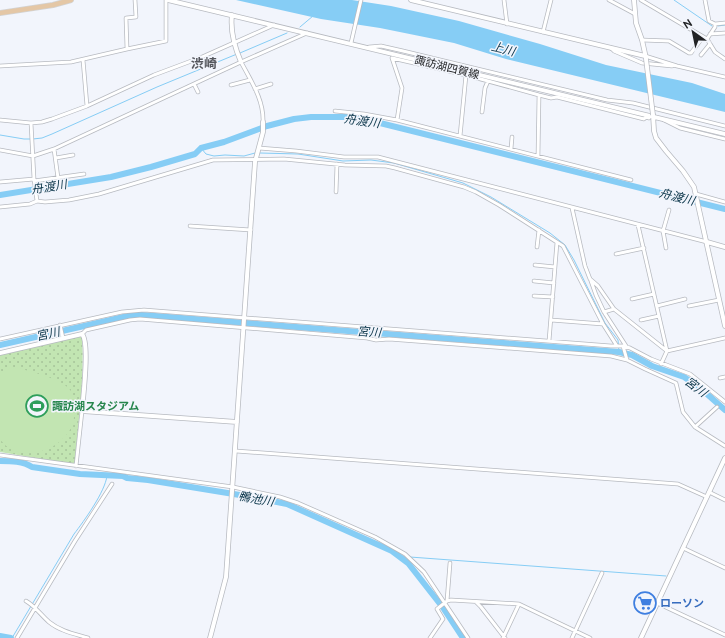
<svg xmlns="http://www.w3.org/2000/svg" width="725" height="638" viewBox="0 0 725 638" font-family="Ubuntu,'Noto Sans JP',sans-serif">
<defs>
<pattern id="grass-dots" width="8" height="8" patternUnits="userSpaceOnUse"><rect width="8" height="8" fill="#c2e5b2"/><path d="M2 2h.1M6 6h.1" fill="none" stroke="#a6c499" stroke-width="1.8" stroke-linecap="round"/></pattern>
</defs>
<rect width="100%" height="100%" fill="#f2f5fc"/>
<path fill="url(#grass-dots)" d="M80,336l2,1c3,41 -4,85 -7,126l-4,1 -71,-12v-97z"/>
<path fill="#c2e5b2" d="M17,368c13,3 39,10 49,18 6,4 8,11 9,18 0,10 -1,21 -7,29 -15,21 -52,30 -68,6v-63l9,-7z"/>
<path fill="#86cdf5" d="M236,0h116l39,6 68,15 81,23 66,21 86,18 33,11v18l-219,-53 -52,-16 -74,-15 -59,-9z"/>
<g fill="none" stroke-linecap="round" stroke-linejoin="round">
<path stroke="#86cdf5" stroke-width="1" d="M674,0l38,26
M718,26l7,-1
M300,27l13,-11
M240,53l47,-20
M0,135l24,4h6
M33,139l9,-1 10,-4 105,-47 80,-33
M201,148l5,6 8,2 11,-1 19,1 11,-3
M260,153l38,1 45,7 28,-1 23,3 69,20 28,14 59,36 15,12 9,15 31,63 13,17 1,12
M402,557h4
M410,557l256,19
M12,638l62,-104c10,-13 31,-42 33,-58"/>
<path stroke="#86cdf5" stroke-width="6" d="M0,195l111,-18 40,-10 44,-13 6,-6 23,-6 43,-16 27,-7 17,-2h38l31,6 345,86
M0,345l115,-26 17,-4h10l477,37 13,3 20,11 32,11 15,10 26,23
M0,461c11,0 23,0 32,6l48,7 43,2 4,2 21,2 104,17 35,7 105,47 16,12 36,46 19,29
M0,636l11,2"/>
<g stroke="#b7bac0" stroke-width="4.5">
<path id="street" d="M135,0l1,17 -10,1 1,31 39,-8v-41
M504,0l3,24
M609,0l26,14
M641,0l66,39 8,-12v-3
M705,0l4,21 6,3 10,-1
M543,32l8,-32
M710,34l15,-1
M707,39l8,13 10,7
M642,40l27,1 20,12h2l12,-16
M351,43l10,-43
M369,47l12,-1 22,5 204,49 26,3 92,23
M611,48l3,3 28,12 30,3
M701,55l9,-11
M645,56l32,10 48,11
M83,60l4,46
M0,66l71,-4 56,-13
M194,84l4,8
M231,85l19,-5
M255,89l16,-5
M335,111l29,3 33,6 234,60
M482,112l3,-24 3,-7
M0,120l31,3 11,-1 10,-3 35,-13 67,-31 48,-18 72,-32
M397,120l5,-32 -10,-30 74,17 73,20 12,3 6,-1 87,22 2,-2 3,1
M664,120l16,8 45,11
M263,122c1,-22 -12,-41 -22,-60l66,-29
M31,123l3,56 3,22
M460,136l6,-61
M259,148l37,3 48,6h34l329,85
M54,149l4,29
M511,149l1,-12
M0,150l33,6 21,-7 187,-87
M538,156l1,-61
M56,158l17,-3
M34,181l50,-7
M0,182l34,-3
M336,192l1,-28
M696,194l29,8
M0,207l30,-3 7,-3 8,1 24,-2 30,-6 114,-34 71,-1 61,6 41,1 9,2 69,19 12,5 23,13 64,41 40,78 14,22
M572,208l13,58 5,13 8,7 16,23 53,42
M638,225l29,126 -6,13
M190,226l61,4
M537,247l2,-17
M666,248l-3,-17 6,-21
M616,254l28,-6
M535,265l20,2
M534,281l20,2
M591,281l5,14 8,17 22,34
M534,296l19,1
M632,299l22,-5
M657,306l28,-7
M689,306l30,-6
M604,312l10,-3
M551,320l52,4
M641,320l18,-4
M60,325l3,13
M82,334l4,-4 44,-10 10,-1 227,19 9,2 13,-1 222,17 16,4 18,9 31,14 7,29 12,15 30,19
M0,339l122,-27 22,-2 467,36h12l7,2 21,11 39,15 35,28
M549,341l8,-99
M623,346l4,14
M667,351l58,-13
M720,378l5,-1
M695,427l22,-20
M236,451l442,33 29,13
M0,455l233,32 47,10 18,6 77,34 30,17 19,18 44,66
M76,466l6,-55
M709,492l16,8
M683,548l42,20
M26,601c9,5 15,14 23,21 11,9 26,12 39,16
M447,601l4,-1 68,4 71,34
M476,602l5,5 24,31
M657,603l68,32
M17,638l58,-97 37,-57
M430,638l13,-19 -6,-10 10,-8 3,-38
M503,638l16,-34
M572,638l30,-65"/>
</g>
<g stroke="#b7bac0" stroke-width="5.5">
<path id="secondary" d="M168,0l557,134
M411,0l234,56
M634,0l2,23 6,17 4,18
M232,15c-2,16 3,33 9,47
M653,115l1,16 2,7 10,13 17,20 11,16 31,139
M707,242l18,5
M0,353l82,-19c8,9 1,63 0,77l155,11
M210,638l16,-61 29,-415 8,-30v-10
M641,638l84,-180"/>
</g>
<g stroke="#d3d3d3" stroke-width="6">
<path id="primary" d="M0,13l53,-8 18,-5"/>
</g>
<use href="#street" stroke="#fff" stroke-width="3"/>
<use href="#secondary" stroke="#fff" stroke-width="4"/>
<use href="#primary" stroke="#e4c7a6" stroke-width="4.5"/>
<g stroke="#b7bac0" stroke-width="5.5" stroke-linecap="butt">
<path id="secondary-bridge" d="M646,59l7,56"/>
</g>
<use href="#secondary-bridge" stroke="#fff" stroke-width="4"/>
</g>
<defs>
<g id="stadium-ring" transform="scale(1.15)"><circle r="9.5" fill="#f2f5fc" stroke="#2e9e5b" stroke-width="1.5"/><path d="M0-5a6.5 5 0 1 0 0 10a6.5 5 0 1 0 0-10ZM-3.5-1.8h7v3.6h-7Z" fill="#2e9e5b"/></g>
<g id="supermarket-ring" transform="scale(1.15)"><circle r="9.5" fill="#f2f5fc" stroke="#3f7fe0" stroke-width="1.5"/><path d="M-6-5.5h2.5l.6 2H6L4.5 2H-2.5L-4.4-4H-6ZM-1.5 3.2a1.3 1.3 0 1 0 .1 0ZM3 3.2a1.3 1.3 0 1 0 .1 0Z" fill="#3f7fe0"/></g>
</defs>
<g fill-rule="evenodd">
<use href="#stadium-ring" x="37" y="406"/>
<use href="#supermarket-ring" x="645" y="603"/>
</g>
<g text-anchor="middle" stroke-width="3" stroke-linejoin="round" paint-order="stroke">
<g font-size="11" fill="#222325" stroke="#f2f5fc">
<text transform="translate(447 67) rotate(14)" y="4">諏訪湖四賀線</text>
</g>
<g font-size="11" font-weight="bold" fill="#27864d" stroke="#f2f5fc" text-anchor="start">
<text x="52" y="410">諏訪湖スタジアム</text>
</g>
<g font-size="11" font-weight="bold" fill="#366cbe" stroke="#f2f5fc" text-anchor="start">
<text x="660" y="607">ローソン</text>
</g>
<g font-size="12" font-style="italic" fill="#093449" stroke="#f2f5fc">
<text transform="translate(503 49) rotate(14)" y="4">上川</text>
<text transform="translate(362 121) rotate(8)" y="4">舟渡川</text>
<text transform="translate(49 187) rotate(-9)" y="4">舟渡川</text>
<text transform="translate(677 197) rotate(14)" y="4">舟渡川</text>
<text transform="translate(369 332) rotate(4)" y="4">宮川</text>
<text transform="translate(48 334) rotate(-12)" y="4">宮川</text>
<text transform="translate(696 387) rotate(37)" y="4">宮川</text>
<text transform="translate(256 499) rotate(10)" y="4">鴨池川</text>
</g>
<g font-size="13" font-weight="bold" fill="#55575d" stroke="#f2f5fc">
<text x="204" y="68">渋崎</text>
</g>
</g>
<g transform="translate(693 32) rotate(327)" stroke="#f2f5fc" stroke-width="3" paint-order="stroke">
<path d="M0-3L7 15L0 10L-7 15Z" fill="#222325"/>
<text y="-6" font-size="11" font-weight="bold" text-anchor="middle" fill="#222325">N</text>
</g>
</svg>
